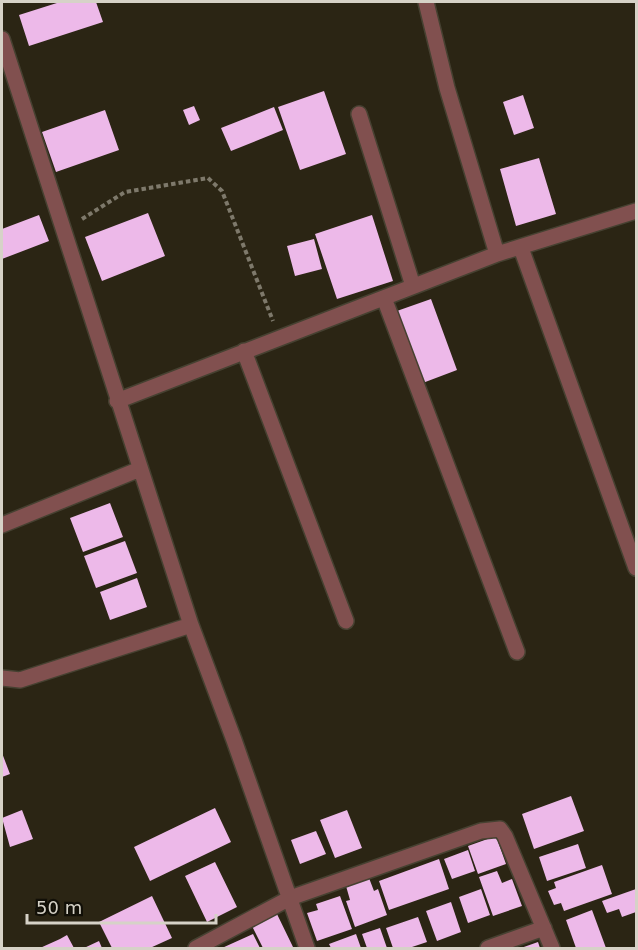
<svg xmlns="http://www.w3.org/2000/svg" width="638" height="950" viewBox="0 0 638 950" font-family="'DejaVu Sans',sans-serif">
<rect width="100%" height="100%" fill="#2b2514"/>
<path fill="#edb9e9" d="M60,2h36l7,20 -74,24 -10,-31z
M324,91l22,63 -46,16 -22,-63z
M523,95l11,33 -20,7 -11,-33z
M194,106l6,14 -11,5 -6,-15z
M274,107l9,23 -52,21 -10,-23z
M105,110l14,40 -63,22 -14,-40z
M539,158l17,56 -40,12 -16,-57z
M148,213l17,43 -63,25 -17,-44z
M39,215l10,26 -47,18v-30z
M372,215l21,66 -56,18 -22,-65z
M314,239l8,30 -27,7 -8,-30z
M431,299l26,71 -37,14 -26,-72z
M110,503l13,34 -40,15 -13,-34z
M125,541l12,32 -41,15 -12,-32z
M137,578l10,29 -37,13 -10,-28z
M2,753l8,21 -8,3z
M571,796l13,35 -50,18 -12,-35z
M215,808l16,34 -81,39 -16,-34z
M22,810l11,29 -23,8 -8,-29z
M347,810l15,38 -27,10 -15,-38z
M316,831l10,23 -26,10 -9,-24z
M496,836l10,28 -28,10 -10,-28z
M578,844l8,24 -39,13 -8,-24z
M468,850l7,21 -23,8 -8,-20z
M439,859l10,30 -60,21 -10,-29z
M215,862l22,45 -30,15 -22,-46z
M602,865l10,29 -48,17 -3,-8 -7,2 -6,-14 8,-3 -2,-6z
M497,871l5,12 10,-4 10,27 -29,10 -14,-39z
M369,878l5,13 4,-2 9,26 -32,12 -9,-26 4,-1 -4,-14z
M481,889l9,26 -22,8 -9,-26z
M636,889v23l-14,5 -3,-8 -12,4 -5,-12z
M152,896l20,42 -22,10h-38l-13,-26z
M340,896l12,33 -35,12 -10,-28 11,-3 -2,-6z
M451,902l10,30 -24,9 -11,-30z
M592,910l14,38h-30l-10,-28z
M276,912l17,35 -3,1h-27l-12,-24z
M418,917l9,25 -18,6h-16l-7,-20z
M380,928l7,20h-20l-5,-14z
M253,934l7,14h-38z
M356,934l5,14h-30l-2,-4z
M67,935l7,13h-34l20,-9z
M99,941l3,7h-18z
M538,942l2,6h-19z"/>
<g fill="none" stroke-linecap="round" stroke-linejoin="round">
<g stroke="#464131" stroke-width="18">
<path id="minor" d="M426,2l21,86 50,166
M2,39l189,586 43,115 73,208
M359,114l54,172
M521,248l115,320
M384,298l133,354
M244,351l102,270
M117,401l380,-147 139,-43
M2,525l138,-56
M2,678l18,2 171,-55
M196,948l94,-50 191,-67 19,-2 5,7 47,112
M488,948l56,-20"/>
</g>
<path stroke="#7e796b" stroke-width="4" stroke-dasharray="4.5 3" stroke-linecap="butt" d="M82,219l43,-27 83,-14 14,13 51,130"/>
<use href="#minor" stroke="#81504f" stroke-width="15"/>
</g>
<rect width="638" height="950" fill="none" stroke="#d6d2c7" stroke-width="6"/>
<path d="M27 914v9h189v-9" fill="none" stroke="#d6d2c7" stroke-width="3"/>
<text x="36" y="914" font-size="18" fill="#d6d2c7" stroke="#110f07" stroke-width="4.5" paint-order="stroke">50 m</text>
</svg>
